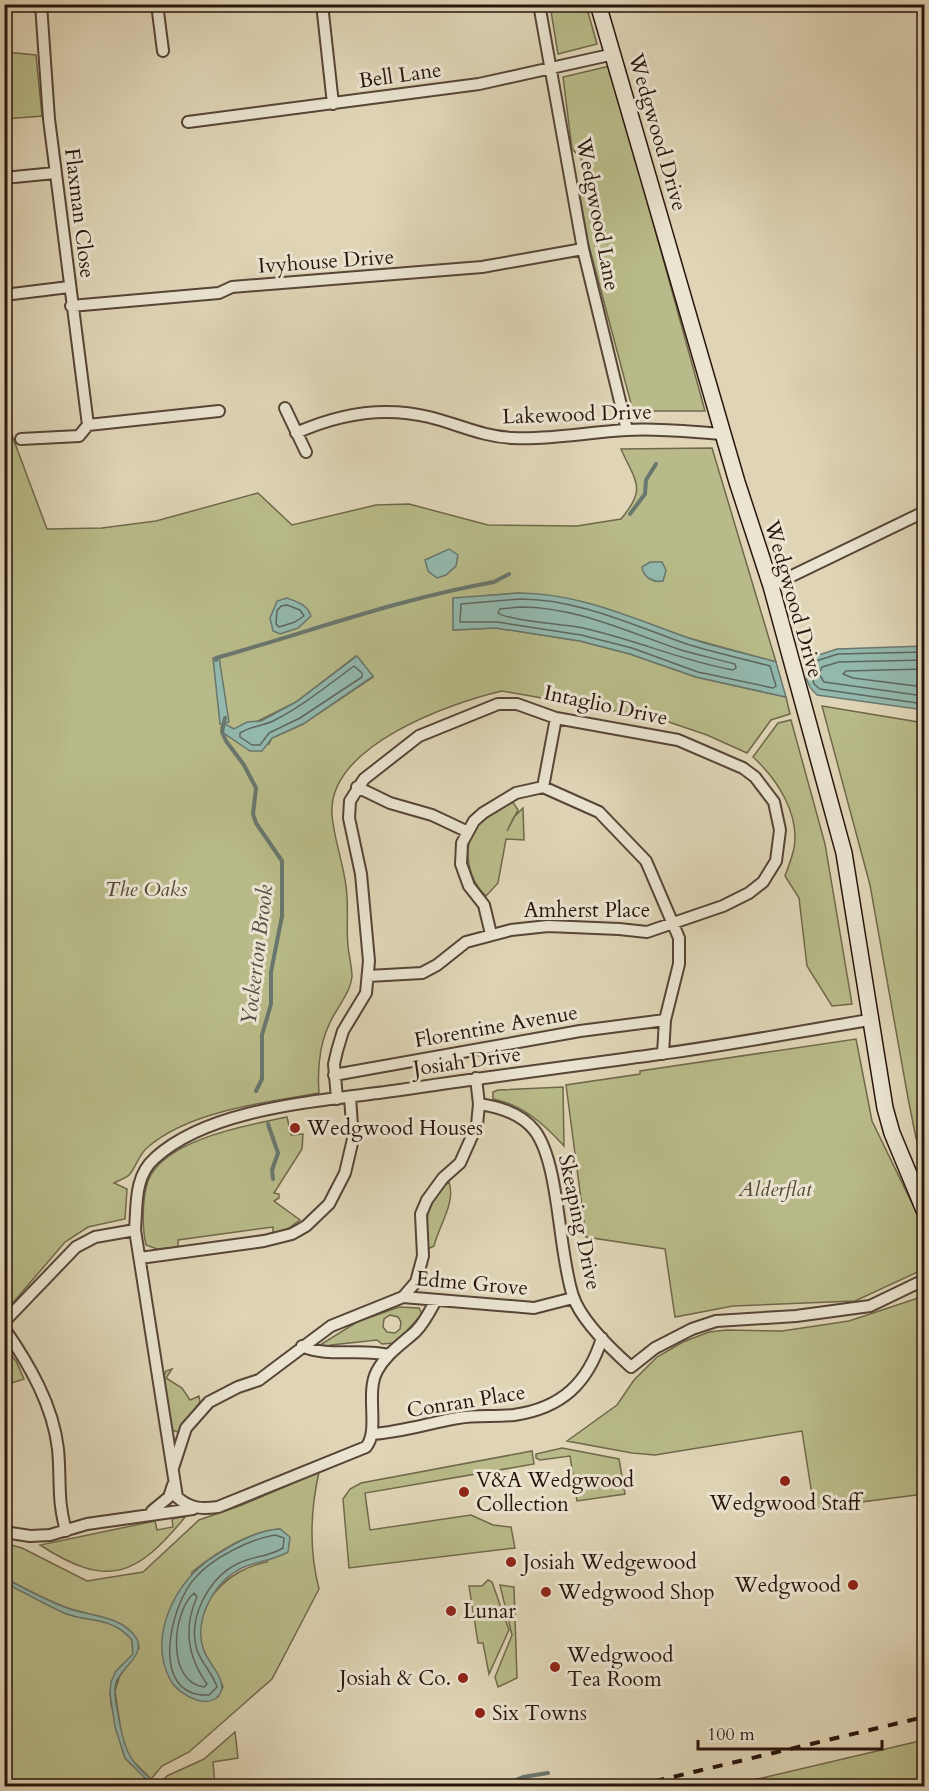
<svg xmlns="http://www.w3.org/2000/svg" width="929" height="1791" viewBox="0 0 929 1791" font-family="Cardo,serif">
<rect width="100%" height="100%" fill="#dfd5b6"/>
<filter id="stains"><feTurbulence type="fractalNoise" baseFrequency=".00333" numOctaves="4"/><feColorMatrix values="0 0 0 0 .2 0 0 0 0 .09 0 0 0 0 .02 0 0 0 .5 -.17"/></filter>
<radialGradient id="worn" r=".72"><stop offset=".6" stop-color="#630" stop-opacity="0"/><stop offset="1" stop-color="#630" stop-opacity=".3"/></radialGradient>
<path fill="#b8bb89" stroke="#70684b" stroke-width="1.5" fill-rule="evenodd" d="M550,5h36l11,39 -39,10z
M5,52l31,3 6,61 -37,3z
M610,66l95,345h-72l-45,-169 -8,-45 4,-14 -3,-25 -9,-9 -9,-72z
M4,414l43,115 55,-1 54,-7 102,-28 34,32 84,-20 33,-1 79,21 89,1 44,-7c26,-31 15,-36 0,-70l91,-1 64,214 -91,-25 -81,-29 -85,-15 -66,6 1,31 42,-2 84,13 50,13 66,23 90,20 4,17 -19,6 -24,33 -40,-18 -47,-16 -158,-28c-52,12 -175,55 -170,124 2,24 11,47 14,71 3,20 0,40 2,60 1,10 4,21 4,31 -2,14 -9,22 -15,33 -17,26 -20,54 -18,83 -52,9 -130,18 -171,54 -9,7 -11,18 -18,27 -3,4 -11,6 -16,9l13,6 -2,30 -37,8 -23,15 -60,70zM356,656l17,21 -70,47 -31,14 -3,6 -13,-22 40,-20z
M822,706l102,17v438l-8,-23 -8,-40 -38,-213z
M791,720l34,124 27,160 -20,2 -25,-40 -8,-68 -14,-22c3,-9 7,-18 9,-28 6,-34 -17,-69 -41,-91l25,-34z
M512,801l6,9 -11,21 7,-14 9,-9 1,32 -18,-1 -8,44 -12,13c-19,-18 -26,-53 -6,-73 9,-9 22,-15 32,-22z
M856,1039l16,82 52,107v41l-69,32 -122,5 -58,11 -10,-68 -79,-12 -20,-152 74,-11v-3z
M563,1087l1,59c-20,-22 -41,-41 -71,-47v-7l5,-2z
M287,1117l4,18 12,-1 -1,15 -28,44 5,1v4l-5,3 26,19 -14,10 -13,3v-6l-95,13v7l-21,2 -11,-4c-4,-18 -4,-46 2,-64 16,-42 101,-56 139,-64z
M449,1182c7,21 -10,43 -15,64l-6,3c-2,-28 -4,-49 21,-67z
M924,1296v198l-110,14 -12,-77 -147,24 -23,-2 -65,-12 50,-36 17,-25 23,-23 26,-15 26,-10 18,-2 55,1 67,-10z
M399,1307l20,1 3,6 -26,29 -14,1 -5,-4 -46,5 -7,3 -4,-3 37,-23zM390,1315l8,2 3,5 -1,7 -5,4 -8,-1 -4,-5 1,-8z
M4,1346l12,15 8,18 -19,6z
M172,1369l-6,9 16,10 8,12 9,-4 1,6 -22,30 -6,-2 -2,-5 -7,-47 3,-7z
M562,1448l57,11 6,35 -48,7 -7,-45 -30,4 -4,-2v-4z
M532,1451l2,13 -169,29 5,37 101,-15 22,10 18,2 4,21 -166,20 -6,-69 7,-10 11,-6z
M319,1472c-9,40 -10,78 0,117l-47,90 -83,73 -27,14 -11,13 -22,-22 -6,-12 -8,-54 5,-16 19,-27c-5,-32 -51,-31 -74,-41 -21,-8 -41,-19 -60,-29l-1,-35 18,5 65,33 56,-9 56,-52 43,-15zM280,1529l-13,33c-39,7 -78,44 -64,87 5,14 15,24 20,38l-5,10c-19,3 -29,3 -43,-11l17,-114c24,-19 57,-41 88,-43z
M186,1516c-50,61 -78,73 -146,29l115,-24 2,9 16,-3 -1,-8z
M488,1580l4,2 17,48 -20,44 -6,-31h-5l-9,-57h13z
M4,1581c20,11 39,22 59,31 24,11 49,3 69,28l1,14 -23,39 1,11 14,54 30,28h-150z
M500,1585l14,2 3,91 -19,9 -3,-10 17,-42z
M235,1732l3,26 -25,4 2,24 -57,-1 9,-9 37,-17z
M924,1740v46h-196z
M548,1779l1,7h-111z"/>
<path fill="#93b9ae" stroke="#69776e" stroke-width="1.5" d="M449,549l9,6 -2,11 -10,9 -9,3 -9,-7 -3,-11z
M650,562h12l4,8 -3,11c-10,2 -20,-4 -21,-14z
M519,593c58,0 111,24 164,43 30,11 63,17 93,26l10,35 -90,-20 -66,-23 -50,-13 -84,-13 -43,2v-32z
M287,598c10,4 20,6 24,18l-13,12 -18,6 -7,-3 -3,-13 7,-17z
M924,646v64l-107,-15c-14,-13 -13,-23 -5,-38l25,-8z
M357,656l16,20 -70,48 -31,14 -10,13h-12l-28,-19 -1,-5 4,-3 9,5 13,-7 14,-1 35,-19z
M219,657l10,65 -9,2 -7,-66z
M280,1529l10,8 -2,15c-15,9 -33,9 -48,17 -26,14 -46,50 -37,79 4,14 20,27 19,41 -8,25 -42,7 -51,-8 -25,-43 5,-101 42,-124 19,-12 44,-27 67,-28z
M5,1578c20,11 41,22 62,30 22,8 51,7 67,27 15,18 -12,32 -18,47 -3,10 0,22 2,32 6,36 11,50 42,72l-11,-4 -24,-24 -10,-31 -5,-34 1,-11 5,-11 17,-17 -1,-14c-21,-25 -45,-17 -68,-27 -19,-9 -37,-19 -55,-28l-4,1z"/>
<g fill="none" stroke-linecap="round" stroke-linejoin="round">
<path stroke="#5e675e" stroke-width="1.5" d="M520,599c56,0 108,24 161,43 29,10 60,16 89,24l6,20 -3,2 -75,-16 -66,-24 -51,-13 -84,-13h-37l1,-18z
M287,605l13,5 4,6 -9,6 -16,5 -3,-3 1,-13 4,-5z
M520,607c57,0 108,25 161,43 17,5 36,9 54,14l1,4 -3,2c-51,-9 -99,-31 -150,-42 -19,-4 -73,-7 -85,-15l2,-4z
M924,652l-86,2 -22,7 -5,12 3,11 6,5 104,15
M924,660l-85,2 -17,5 -3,7 5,8 100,14
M354,666l8,7v4l-62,41 -31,15 -9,12h-8l-12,-8v-4c11,-7 24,-7 35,-13 29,-15 53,-35 79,-54z
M924,669l-78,2 -3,3 10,4 71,9
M275,1535l9,3 -1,10c-14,9 -30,8 -44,15 -30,14 -52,55 -42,87 5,14 16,24 20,37l-8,8c-61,3 -39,-90 -14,-117 17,-20 55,-39 80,-43z
M194,1593l3,4c-14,31 -10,59 10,87l-3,3c-38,-5 -32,-75 -10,-94z"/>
<path stroke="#69776e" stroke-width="4" d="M630,514l15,-20 1,-14 10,-16
M216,660v-2c93,-26 182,-59 278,-76l15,-8
M225,718l-3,14 4,9 18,24 12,23 -3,26 3,9 26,38v55l-11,56v32l-9,31v44l-6,12
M268,1124l10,29 -6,17 1,9
M4,1596l7,-2
M502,1786l21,-9 25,-4"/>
<g stroke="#564537" stroke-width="14">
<path id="street" d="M41,4l8,115 39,306
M157,4l6,47
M322,4l11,100
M539,4l44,245 44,181
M188,122l291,-38 135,-30
M4,178l51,-5
M4,295l65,-8
M71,306l148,-13 13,-6 250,-20 101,-18
M285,408l21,44
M296,433c42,-19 88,-27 133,-16 29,7 54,20 84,21 39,2 75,-6 114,-8 31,-2 64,2 95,4
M21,439l58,-3 9,-11 131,-14
M771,586l153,-74
M357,787l33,16 42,12 34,16
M543,787l13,-69
M491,934l-7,-29 -15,-19 -8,-22 1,-21 12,-22 9,-8 33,-20 27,-6 56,25 47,49 33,77v26l-14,56 -2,34
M334,1075l246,-44 85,-11
M337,1099l-3,-35 3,-13 6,-20 23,-38 3,-32 -8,-87 -12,-56 1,-17 14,-22 55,-43 79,-32h19l39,14 122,22 65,28 12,9 19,25 6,28 -4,31 -13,21 -14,11 -26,13 -76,26 -28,-3 -71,-3 -37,4 -45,12 -29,23 -15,8 -54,3
M479,1104c21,3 43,10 56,27 25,34 23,121 38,165 8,25 39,54 58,71l24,-19 37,-19 24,-8 80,-5 74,-10 54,-26
M140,1258l124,-17 28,-7 14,-8 23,-22 16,-31 8,-34 -3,-42
M403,1297l131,11 39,-10
M436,1300c-6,11 -12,23 -20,31 -14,13 -30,23 -39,40 -12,22 3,59 -11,76l-148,60c-17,2 -28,2 -41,-10l-42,-267c2,-25 -1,-54 20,-72 57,-52 170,-57 245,-68 87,-13 173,-24 260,-36 71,-9 140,-23 210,-34
M4,1322l72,-75 19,-10 40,-7
M4,1328c25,36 49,77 54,121 3,31 -1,51 8,82
M302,1346c25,12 60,2 87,9
M372,1434c30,-2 57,-11 86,-16 19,-3 37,-1 56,-3 48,-7 74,-32 88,-77
M173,1468l13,-40 23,-26 29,-15 21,-7 72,-54 72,-29 13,-15 7,-26 -2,-42 6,-14 16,-22 17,-15 17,-38 2,-21 -3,-26
M152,1511l17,-14 4,-12
M4,1532l26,4 20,-1 37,-11 106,-15"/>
</g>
<g stroke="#29150d" stroke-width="18">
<path id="secondary" d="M598,4l139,478 34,104 73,267 41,255 7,25 32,77"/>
</g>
<use href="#street" stroke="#eae4d0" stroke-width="10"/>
<use href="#secondary" stroke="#eae4d0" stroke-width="15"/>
<path stroke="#29150d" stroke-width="4" stroke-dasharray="10 10" stroke-linecap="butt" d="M635,1786l289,-69"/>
</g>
<g fill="#8f2418" stroke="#eae4d0" stroke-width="2">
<circle cx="295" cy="1128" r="6"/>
<circle cx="785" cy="1481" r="6"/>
<circle cx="464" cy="1492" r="6"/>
<circle cx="511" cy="1562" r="6"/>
<circle cx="853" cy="1585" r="6"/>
<circle cx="546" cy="1592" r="6"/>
<circle cx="451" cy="1611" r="6"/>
<circle cx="555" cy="1667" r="6"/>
<circle cx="463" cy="1678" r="6"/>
<circle cx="480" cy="1713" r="6"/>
</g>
<g text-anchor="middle" stroke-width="6" stroke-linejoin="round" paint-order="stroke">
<g font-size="21" fill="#29150d" stroke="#eae4d0">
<text transform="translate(400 75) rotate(-8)" y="7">Bell Lane</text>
<text transform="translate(658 132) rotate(74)" y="7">Wedgwood Drive</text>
<text transform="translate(80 213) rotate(83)" y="7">Flaxman Close</text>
<text transform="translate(598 214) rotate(79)" y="7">Wedgwood Lane</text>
<text transform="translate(326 261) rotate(-4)" y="7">Ivyhouse Drive</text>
<text transform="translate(577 414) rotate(-2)" y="7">Lakewood Drive</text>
<text transform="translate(794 599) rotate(74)" y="7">Wedgwood Drive</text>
<text transform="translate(606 705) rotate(12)" y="7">Intaglio Drive</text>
<text x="587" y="917">Amherst Place</text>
<text transform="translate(496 1026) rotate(-10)" y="7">Florentine Avenue</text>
<text transform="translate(467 1061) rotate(-8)" y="7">Josiah Drive</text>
<text transform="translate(580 1222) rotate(78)" y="7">Skeaping Drive</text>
<text transform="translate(472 1283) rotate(5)" y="7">Edme Grove</text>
<text transform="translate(466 1401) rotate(-9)" y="7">Conran Place</text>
</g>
<g font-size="21" font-style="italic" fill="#544732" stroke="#eae4d0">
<text x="146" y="896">The Oaks</text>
<text x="775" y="1196">Alderflat</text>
</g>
<g font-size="21" fill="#29150d" stroke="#eae4d0" text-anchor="start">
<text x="307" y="1135">Wedgwood Houses</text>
<text x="476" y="1487">V&amp;A Wedgwood<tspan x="476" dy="24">Collection</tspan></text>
<text x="785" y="1510" text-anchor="middle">Wedgwood Staff</text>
<text x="523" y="1569">Josiah Wedgewood</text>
<text x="841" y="1592" text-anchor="end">Wedgwood</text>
<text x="558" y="1599">Wedgwood Shop</text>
<text x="463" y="1618">Lunar</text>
<text x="567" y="1662">Wedgwood<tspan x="567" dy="24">Tea Room</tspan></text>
<text x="451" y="1685" text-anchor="end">Josiah &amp; Co.</text>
<text x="492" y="1720">Six Towns</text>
</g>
<g font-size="22" font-style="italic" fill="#4e4e45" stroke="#eae4d0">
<text transform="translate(256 955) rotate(-83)" y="8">Yockerton Brook</text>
</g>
</g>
<rect width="929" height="1791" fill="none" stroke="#dfd5b6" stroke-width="24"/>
<rect x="6" y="6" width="917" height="1779" fill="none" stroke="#29150d" stroke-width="3"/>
<rect x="12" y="12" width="905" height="1767" fill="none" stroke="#29150d" stroke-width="1.5"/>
<path d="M698 1740v9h184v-9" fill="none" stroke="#29150d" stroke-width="3"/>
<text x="707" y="1740" font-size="18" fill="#29150d" stroke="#eae4d0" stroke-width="4.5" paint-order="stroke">100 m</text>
<rect width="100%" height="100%" filter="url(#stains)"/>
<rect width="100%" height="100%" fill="url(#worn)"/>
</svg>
